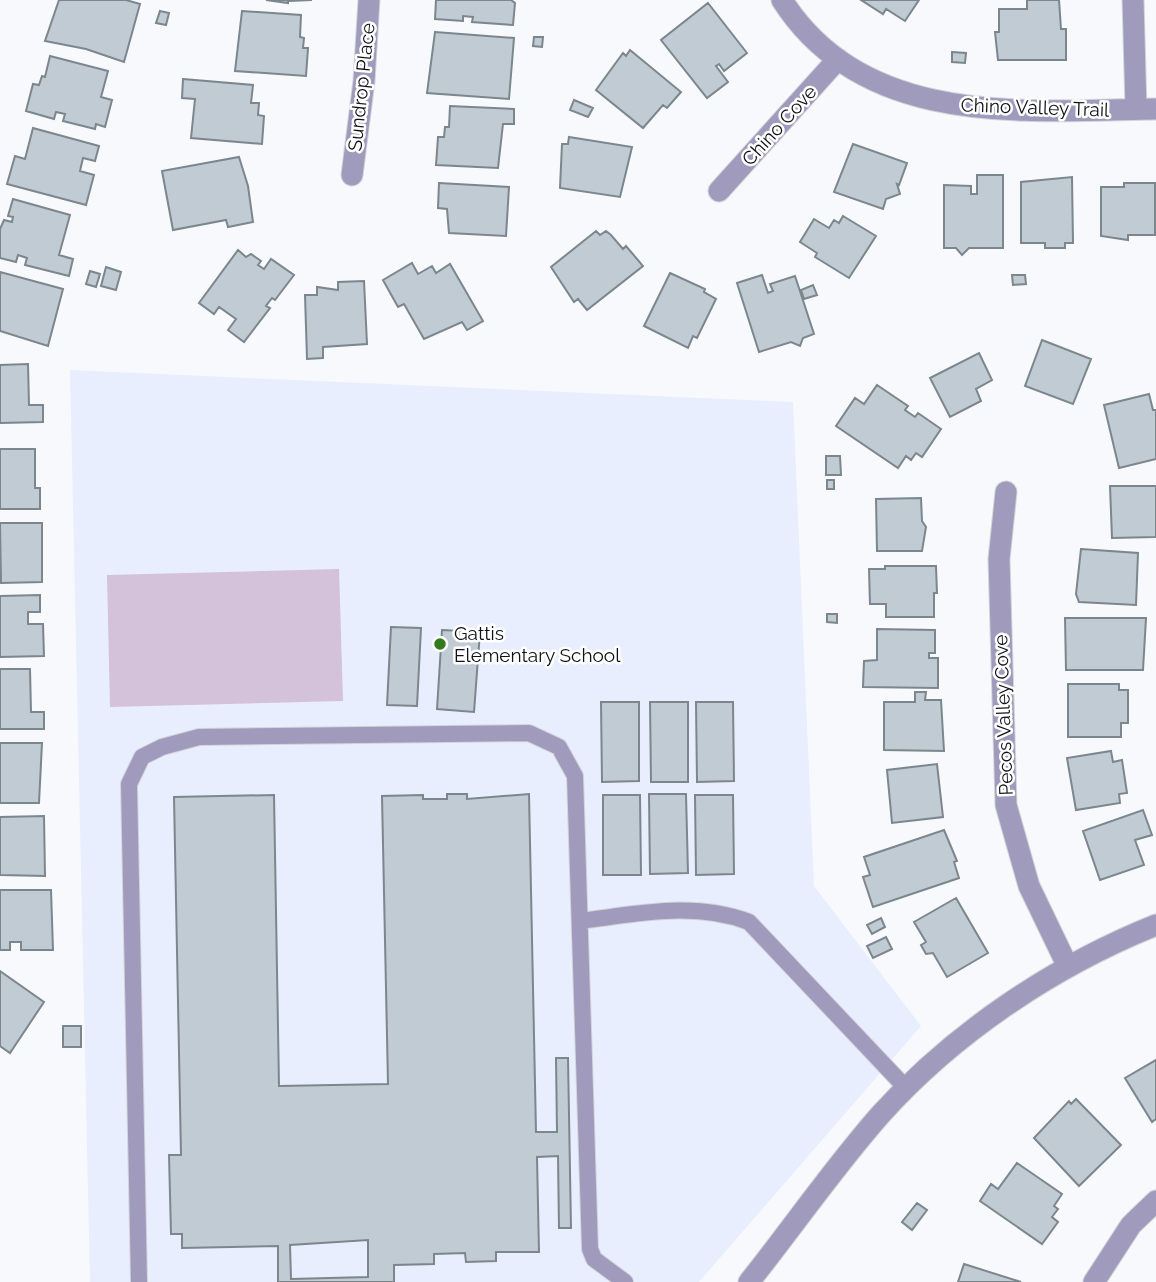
<svg xmlns="http://www.w3.org/2000/svg" width="1156" height="1282" viewBox="0 0 1156 1282" font-family="Raleway,sans-serif">
<rect width="100%" height="100%" fill="#f7f9fd"/>
<path fill="#e8eefd" d="M70,370l723,32 21,484 107,140 -222,256h-609z"/>
<path fill="#d4c1da" d="M339,569l4,132 -233,6 -3,-132z"/>
<path fill="#c1cbd3" stroke="#7c868d" stroke-width="2" fill-rule="evenodd" d="M59,0h67l14,4 -16,58 -38,-13 -41,-8z
M266,0h46l-24,1v2z
M436,0h75l4,3 -2,22 -41,-3 1,-5 -10,-1v5l-28,-2z
M861,0h58l-14,21 -19,-12 -3,5z
M1027,0h32l2,29h5v31h-68l-3,-28h4v-23h28z
M708,3l39,50 -23,18 -5,-7 -3,2 12,16 -21,16 -46,-58z
M160,11l9,2 -3,12 -10,-2z
M242,11l59,4 -1,22 4,1 -1,10h5l-2,28 -71,-5z
M435,32l79,6 -5,61 -82,-6z
M534,37h9l-1,10 -9,-1z
M630,50l51,42 -14,16 -4,-3 -20,23 -47,-38 27,-37 3,3z
M952,52l14,1 -1,10 -13,-1z
M50,56l58,15 -7,26 11,3 -7,27 -9,-3 -1,5 -32,-8 2,-7 -9,-2 -2,7 -28,-8 7,-27 6,1 3,-9 3,1z
M183,79l70,6 -2,18h8l-1,12 6,1 -2,28 -71,-6 4,-39 -13,-1z
M574,100l19,8 -5,9 -18,-7z
M450,106l64,3v15h-11l-5,44 -62,-3 2,-28h6l1,-10h4z
M33,128l66,18 -4,15 -12,-3 -3,13 14,4 -8,30 -79,-21 8,-28 10,3z
M569,137l63,10 -12,50 -60,-9 2,-44h6z
M853,144l54,19 -8,22 -2,-1 3,10 -14,5 -3,10 -49,-17z
M239,157l9,29 5,36 -25,5 -2,-7 -53,10 -11,-59z
M977,175h26v73h-34l-7,7 -6,-7h-12v-63l27,1v8h6z
M1072,177l1,66h-8v5h-20v-5h-24v-61z
M439,183l70,4 -3,49 -57,-3 -2,-24 -9,-1z
M1124,183h31v52h-27v5l-27,-4v-49h23z
M13,199l57,16 -11,40 14,4 -4,17 -44,-11 2,-7 -9,-3 -2,7 -16,-4v-29l4,-9 8,2 1,-5 -5,-1z
M843,216l33,20 -27,42 -34,-21 2,-4 -17,-11 14,-23 15,9 5,-8 5,3z
M596,231l4,4 6,-4 5,4 12,14 3,-3 17,20 -56,44 -9,-11 -4,3 -23,-35z
M238,250l8,7 5,-3 10,7 -3,4 6,4 7,-10 23,16 -19,25 -3,-2 -6,8 4,2 -26,34 -16,-12 8,-11 -17,-12 -5,7 -15,-11z
M412,263l6,11 14,-8 4,7 14,-9 33,57 -16,9 -5,-8 -38,17 -20,-35 -6,3 -15,-27z
M106,267l15,5 -5,18 -15,-4z
M90,271l10,3 -4,13 -10,-3z
M0,272l63,17 -15,57 -48,-15z
M670,273l35,16 -1,3 12,7 -19,39 -4,-2 -5,12 -44,-22z
M762,275l6,18 5,-2 -3,-7 25,-8 19,58 -11,4 -3,8 -9,-4 -32,10 -22,-69z
M1012,275h13l1,9 -13,1z
M364,281l3,63 -44,3v11l-16,1 -2,-64h12v-8l21,3v-8z
M813,285l4,10 -13,4 -3,-9z
M1042,340l49,19 -18,45 -48,-18z
M979,353l13,27 -16,9 5,12 -31,16 -20,-39z
M28,364l1,41h14v17l-43,1v-58z
M877,385l31,21 -3,4 10,7 3,-4 23,16 -19,28 -6,-4 -5,7 -5,-4 -8,12 -62,-42 19,-28 9,6z
M1149,394l4,16h3v49l-37,9 -15,-63z
M0,449h35v39h5v21h-40z
M826,456h14l1,19h-15z
M827,480h7v9h-7z
M1110,486h46v51l-44,1z
M921,498l1,23 4,6 -4,24h-45l-1,-52z
M0,523h42v59l-41,1z
M1081,549l57,4 -2,52 -57,-3 -3,-8z
M885,566h51l1,27h-3v24h-48v-13h-16l-1,-35h16z
M40,595v17h-12v12h15l1,32 -44,1v-61z
M827,614h10v9l-10,-1z
M1065,618h81l-3,52h-77z
M391,627l30,1 -4,78 -30,-1z
M877,629l58,1v23h-6v5h9v30l-75,-1 1,-26 13,-1z
M442,630l38,2 -6,80 -37,-3z
M0,669h30l1,43h13v17h-44z
M1068,684h51v6h9v33h-7v14h-53z
M915,692h11l-1,8h16l3,51 -60,-1v-48h31z
M601,702h38v79l-37,1z
M650,702h38v80h-37z
M696,702h37l1,79 -37,1z
M0,743h42l-3,60h-39z
M1111,751l2,11 9,-2 5,33 -8,1 1,9 -44,7 -9,-52z
M937,764l6,53 -51,6 -5,-53z
M447,794h20v5l62,-5 7,338h21l-1,-74h12l3,170h-12l-1,-72 -21,1 2,95h-43v9l-30,1 -1,-9 -31,1v10l-40,1v17h-116v-36l-96,2v-14h-11l-2,-79h12l-7,-358 100,-2 5,291 109,-2 -6,-288 41,-1v4h24zM368,1240v37l-77,2 -1,-34z
M649,794h37l2,79 -38,1z
M603,795h37l1,80h-38z
M695,795h38l1,79 -38,1z
M1143,810l9,25 -17,5 9,25 -44,15 -17,-49z
M44,816l1,60 -45,-1v-58z
M944,830l13,31 -3,1 5,16 -86,29 -10,-30 7,-2 -6,-18z
M0,890h51l2,60h-32v-8h-11v8h-10z
M956,898l32,55 -41,24 -14,-24 -7,1 -5,-9 5,-3 -12,-20z
M881,918l4,9 -13,7 -5,-9z
M886,937l6,12 -19,9 -6,-12z
M0,971l44,31 -34,51 -10,-7z
M63,1026h18v21h-18z
M1156,1060v59l-4,3 -27,-44z
M1076,1099l45,46 -42,41 -45,-48 35,-37 2,3z
M1017,1163l45,31 -8,12 4,3 -6,8 6,5 -16,22 -62,-43 11,-17 7,5z
M917,1203l10,7 -15,20 -10,-8z
M964,1264l57,18h-63z"/>
<g fill="none" stroke-linecap="round" stroke-linejoin="round">
<g stroke="#d2d4d8" stroke-width="18">
<path id="lane" d="M580,921c57,-7 114,-20 169,1l158,167
M139,1282l-10,-498 13,-27 20,-10 37,-10 330,-4 30,14 16,29 15,473 4,10 31,23"/>
</g>
<g stroke="#d2d4d8" stroke-width="23">
<path id="street" d="M782,0c82,128 242,111 374,109
M1133,0l3,109
M352,175l12,-94 5,-81
M719,191l119,-132
M1006,492l-7,67 7,246 23,81 39,81
M749,1282c44,-55 85,-115 132,-168 74,-82 173,-148 275,-189
M1094,1282l37,-57 25,-24"/>
</g>
<use href="#lane" stroke="#a09abc" stroke-width="16"/>
<use href="#street" stroke="#a09abc" stroke-width="21"/>
</g>
<circle fill="#317a20" stroke="#fff" stroke-width="2.5" cx="440" cy="644" r="7"/>
<g text-anchor="middle" stroke-width="5" stroke-linejoin="round" paint-order="stroke">
<g font-size="19" fill="#101215" stroke="#fff">
<text transform="translate(361 87) rotate(-84)" y="7">Sundrop Place</text>
<text transform="translate(1035 107) rotate(2)" y="7">Chino Valley Trail</text>
<text transform="translate(779 125) rotate(-48)" y="7">Chino Cove</text>
<text transform="translate(1003 715) rotate(-92)" y="7">Pecos Valley Cove</text>
</g>
<g font-size="19" fill="#101215" stroke="#fff" text-anchor="start">
<text x="454" y="640">Gattis<tspan x="454" dy="22">Elementary School</tspan></text>
</g>
</g>
</svg>
